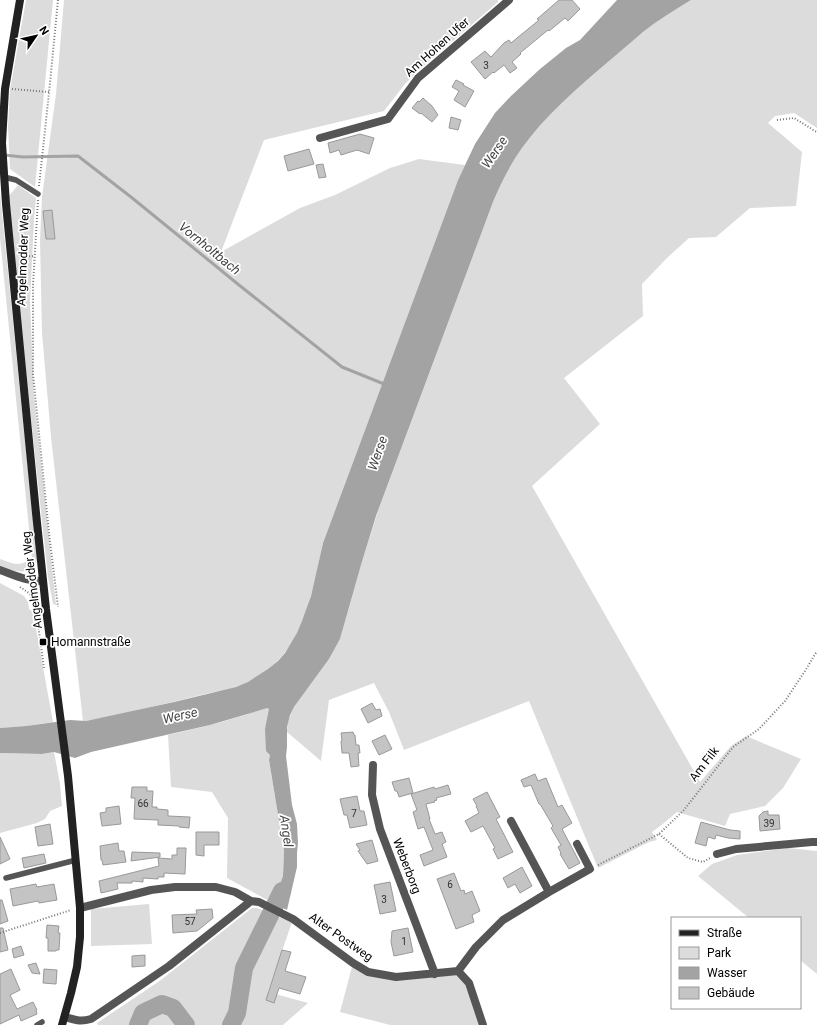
<svg xmlns="http://www.w3.org/2000/svg" width="817" height="1025" viewBox="0 0 817 1025" font-family="Roboto,sans-serif">
<rect width="100%" height="100%" fill="#fff"/>
<path fill="#dcdcdc" d="M26,0h27l-18,187 -25,-18 -2,-42 2,-37z
M64,0h434v2l-79,68 -14,14 -21,27 -120,29 -43,112 79,-44 35,-13 55,-27 29,-9 46,6 -7,15 -135,363c-7,30 -12,63 -26,91 -11,20 -27,38 -49,48 -14,7 -31,9 -47,13 -38,9 -76,19 -115,26h-3l-32,-284 -9,-104 -2,-93 2,-43 14,-103z
M691,0h126v128l-23,-15 -19,3 -7,7 34,29 -6,54 -46,2 -34,29 -27,1 -21,19 -26,27 1,32 -79,62 36,46 -68,62 168,296 31,-36 15,-10 55,23 -18,29 -18,18 -35,8 -5,12 -48,-14 -13,11 -12,9 5,8 -8,2 -51,26 -69,-167 -125,49 -15,-38 -15,-29 -45,17 -8,61 -34,-29c0,-9 3,-17 7,-25l35,-48 11,-20 21,-74 17,-54 115,-309c8,-19 17,-37 29,-54 21,-30 49,-54 77,-78 15,-13 29,-26 44,-38 15,-12 32,-22 48,-32z
M18,185l18,13 -2,22 -4,81 4,94 22,210 -3,-1 -5,-27 -30,-282 -9,-99z
M0,193l37,366 -3,9c-13,7 -21,2 -34,-2v-7c14,5 18,8 32,0l-32,-321z
M0,583l24,13 4,6 1,7 4,3 20,110 -27,4 -26,2z
M267,707l2,2 1,46 -1,5 15,91 -1,25 -3,8 -5,7 -4,11 -44,-24 1,-60 -16,-26 -41,-5 -3,-52c33,-8 67,-15 99,-28z
M54,752l6,32 2,22 -12,5 -5,8 -8,4 -37,10v-80l42,1z
M788,848l29,3v123l-17,-14v-42h-51l-51,-42 14,-12 25,-9z
M149,904l3,40 -61,2v-37z
M252,908h5l8,3 -27,53 -4,21 -2,25 -7,15h-34l-16,-18 -13,-5 -20,9 -6,14h-38l-1,-2 64,-43z
M288,916l5,3 -25,73 40,11 -25,22h-52l6,-12 7,-45 34,-50z
M353,963l43,14 62,-6 11,12 14,42h-93l-50,-13z
M162,1004l11,4 13,17h-48l5,-12z"/>
<path fill="#a3a3a3" d="M617,0h74c-16,10 -33,20 -48,32 -14,12 -28,24 -42,36 -28,24 -57,49 -79,80 -12,17 -21,35 -29,54l-117,314 -15,49 -21,74 -11,20 -35,48 -4,8 -3,12v20l-1,9 6,49 5,19 1,19 -1,10v14l-10,43 -16,-8 4,-11 5,-7 3,-8 1,-25 -15,-91 1,-5 -4,-4 -1,-22 4,-20 -2,-1 -16,5 -41,12 -119,27 -16,6 -21,-6 -12,2 -42,-1v-25l26,-2 44,-6 16,1 88,-19 62,-15 12,-5 20,-13 10,-8 7,-8 12,-20 5,-12 9,-25 12,-53 135,-363 17,-36 20,-31 16,-17 29,-27 26,-21 14,-8z"/>
<g fill="none" stroke-linecap="round" stroke-linejoin="round">
<path stroke="#a3a3a3" stroke-width="3" d="M4,155l19,2 55,-1 53,41 108,88 103,82 42,17"/>
<path stroke="#a3a3a3" stroke-width="18" d="M138,1025l5,-12 19,-9 11,4 13,17
M231,1025l6,-12 7,-45 38,-77"/>
</g>
<path fill="#c4c4c4" stroke="#999" d="M559,0h13l8,9 -12,12 -3,-3 -16,13 -1,-1 -28,23 1,1 -9,8 5,6 -7,5 -6,-8 -10,8 -1,-1 -8,7 -14,-17 14,-11 6,6 13,-14 5,-3 2,3 28,-23 -2,-1z
M456,80l8,4 -1,1 11,6 -9,16 -11,-7 5,-9 -7,-4z
M423,98l9,8 6,9 -6,7 -11,-9 -1,1 -8,-6 5,-6 1,-1 1,1z
M451,117l10,3 -3,10 -9,-2z
M360,134l14,4 -5,16 -12,-4 -16,5 -2,-5 -9,3 -2,-10z
M309,149l5,15 -26,7 -4,-15z
M323,164l3,13 -7,1 -3,-13z
M52,210l3,29h-9l-3,-28z
M372,703l4,7 4,-1 2,7 -14,7 -7,-14z
M353,732l1,3h1l1,10h3l1,8h-2l1,13 -8,1 -2,-14h-7l-1,-12h1l-1,-8z
M385,735l7,14 -13,6 -7,-14z
M535,774l3,7 8,-3 12,29 4,-2 10,18 -10,6 18,34 -11,6 -9,-15 1,-1 -3,-6 3,-2 -10,-17 2,-2 -13,-22h-1l-8,-19 -7,2 -3,-7z
M409,778l4,15 -14,4 -2,-6h-2l-3,-9z
M448,785l3,9 -15,4 1,2 -3,1 1,1 -9,2 4,15h-1l6,15 7,-2 4,10 -4,2 5,13 -23,9 -4,-11 13,-5 -9,-23 -6,2 -5,-17 4,-2 -6,-16 23,-7 1,2z
M132,787h15v4h6l-1,16h5v2l11,1v6l22,1 -1,11 -10,-1v-1l-21,-1v-5l-24,-1 1,-21h-4z
M487,792l13,25 -4,2 17,33 -15,7 -5,-10 2,-1 -12,-22 -12,6 -6,-11 14,-8 -3,-7h1l-4,-7z
M357,796l3,15h4l3,14 -17,3 -3,-13h-3l-4,-16z
M119,806l2,18 -19,2 -2,-13 6,-1v-4z
M768,811v4h11l1,14 -20,2 -1,-15 4,-4z
M701,822l29,8 10,1v8l-12,-1 -12,-3 -1,4 -7,-2 -2,9 -11,-3z
M50,824l3,20 -15,2 -3,-19z
M196,832h23v13h-15v11l-8,-1z
M0,837l10,22 -10,5z
M372,840l6,21 -11,3 -9,-13 2,-1 -4,-6z
M118,843l1,8h5l2,11 -23,3 -1,-5h-1l-1,-14z
M177,848h9l-1,26 -21,-1v4h-6v2l-15,-1v4l-11,-1v2h-15l1,6 -17,4 -2,-12 60,-15 -1,-8 14,1v-4h5z
M132,852l28,1v4l-29,4z
M44,854l2,9 -22,5 -2,-10z
M522,867l10,19 -12,7 -5,-9 -7,4 -5,-10z
M454,873l7,18 3,-1 1,4 7,-3 8,20 -8,4 2,7 -18,7 -19,-50z
M390,882l6,29 -16,3 -6,-29z
M36,884l1,3 17,-3 3,16 -18,3 -1,-2 -25,5 -3,-17z
M0,900h2l6,21 -8,3z
M212,909l1,9 -16,13 -24,2 -1,-18 25,-1 -1,-4z
M47,925l12,1 -1,7h2l-1,17h-2l-1,1h-8v-13h-2z
M0,928h3l5,22 -8,2z
M408,928l5,24 -19,4 -3,-14 1,-11z
M21,946l3,9 -10,3 -2,-9z
M282,950l9,2 -6,19 21,6 -6,17 -21,-6 -5,15 -8,-3z
M145,955v11l-13,1v-11z
M36,963l4,11 -8,-1 -4,-8z
M11,969l9,21 -10,5 7,14 16,-7 4,8h-1l1,4 -16,7 -2,-6 -19,9v-50z
M44,969l13,1 -1,14 -13,-1z"/>
<g fill="none" stroke-linecap="round" stroke-linejoin="round">
<path stroke="#777" stroke-width="2" stroke-dasharray="1 2" stroke-linecap="butt" d="M12,89l37,3
M777,120l17,-2 21,13 2,1
M39,186l10,-93 9,-93
M38,200l-5,85v89l16,159 9,74
M20,257l14,-1
M20,587l9,6 5,8 2,9 8,58
M659,834l29,24 15,4 7,-4
M598,865l61,-31 25,-24 49,-63 26,-18 26,-28 20,-30 12,-20
M0,933l71,-23"/>
<path stroke="#555" stroke-width="5.5" d="M4,177l12,3 22,14
M6,878l70,-18
M37,1025l5,-3"/>
<path stroke="#555" stroke-width="8" d="M320,138l68,-19 30,-41 91,-78
M0,570c14,5 28,12 43,11
M373,765l-1,30 8,34 55,145
M511,821l38,71
M717,854l19,-5 76,-7h5
M80,908l71,-18 24,-3h41l19,5 16,9
M458,971l18,-24 27,-27 46,-28 41,-23 -13,-25
M65,1017c11,3 15,5 26,2l78,-53 82,-65 8,1 34,17 60,44 15,9 28,5 62,-6 11,12 14,42"/>
<path stroke="#222" stroke-width="8" d="M20,0l-15,89 -3,54 4,61 30,309 10,96 22,167 12,132v29l-3,30 -6,26 -9,32"/>
</g>
<rect fill="#000" stroke="#fff" stroke-width="1.5" x="39" y="638" width="8" height="8" rx="2"/>
<g text-anchor="middle" stroke-width="3.5" stroke-linejoin="round" paint-order="stroke">
<g font-size="10" fill="#313131">
<text x="486" y="69">3</text>
<text x="143" y="807">66</text>
<text x="354" y="817">7</text>
<text x="769" y="827">39</text>
<text x="450" y="888">6</text>
<text x="384" y="903">3</text>
<text x="190" y="925">57</text>
<text x="404" y="945">1</text>
</g>
<g font-size="12" fill="#000" stroke="#fff">
<text transform="translate(437 47) rotate(-42)" y="4">Am Hohen Ufer</text>
<text transform="translate(23 257) rotate(-88)" y="4">Angelmodder Weg</text>
<text transform="translate(32 580) rotate(-97)" y="4">Angelmodder Weg</text>
<text transform="translate(704 764) rotate(-52)" y="4">Am Filk</text>
<text transform="translate(407 866) rotate(69)" y="4">Weberborg</text>
<text transform="translate(341 937) rotate(35)" y="4">Alter Postweg</text>
</g>
<g font-size="12" fill="#000" stroke="#fff" text-anchor="start">
<text x="51" y="646">Homannstraße</text>
</g>
<g font-size="13" font-style="italic" fill="#444" stroke="#fff">
<text transform="translate(494 152) rotate(-56)" y="5">Werse</text>
<text transform="translate(210 248) rotate(39)" y="5">Vornholtbach</text>
<text transform="translate(377 453) rotate(-71)" y="5">Werse</text>
<text transform="translate(180 715) rotate(-13)" y="5">Werse</text>
<text transform="translate(287 831) rotate(82)" y="5">Angel</text>
</g>
</g>
<rect x="671" y="917" width="130" height="92" fill="#ffffff" stroke="#999999"/>
<rect x="679" y="930" width="20" height="6" fill="#222222" stroke="#999999"/>
<text x="707" y="937" font-size="12" fill="#000000">Straße</text>
<rect x="679" y="947" width="20" height="12" fill="#dcdcdc" stroke="#999999"/>
<text x="707" y="957" font-size="12" fill="#000000">Park</text>
<rect x="679" y="967" width="20" height="12" fill="#a3a3a3" stroke="#999999"/>
<text x="707" y="977" font-size="12" fill="#000000">Wasser</text>
<rect x="679" y="987" width="20" height="12" fill="#c4c4c4" stroke="#999999"/>
<text x="707" y="997" font-size="12" fill="#000000">Gebäude</text>
<g transform="translate(36 36) rotate(56)" stroke="#ffffff" stroke-width="3" paint-order="stroke">
<path d="M0-3L7 15L0 10L-7 15Z" fill="#000000"/>
<text y="-6" font-size="11" font-weight="bold" text-anchor="middle" fill="#000000">N</text>
</g>
</svg>
